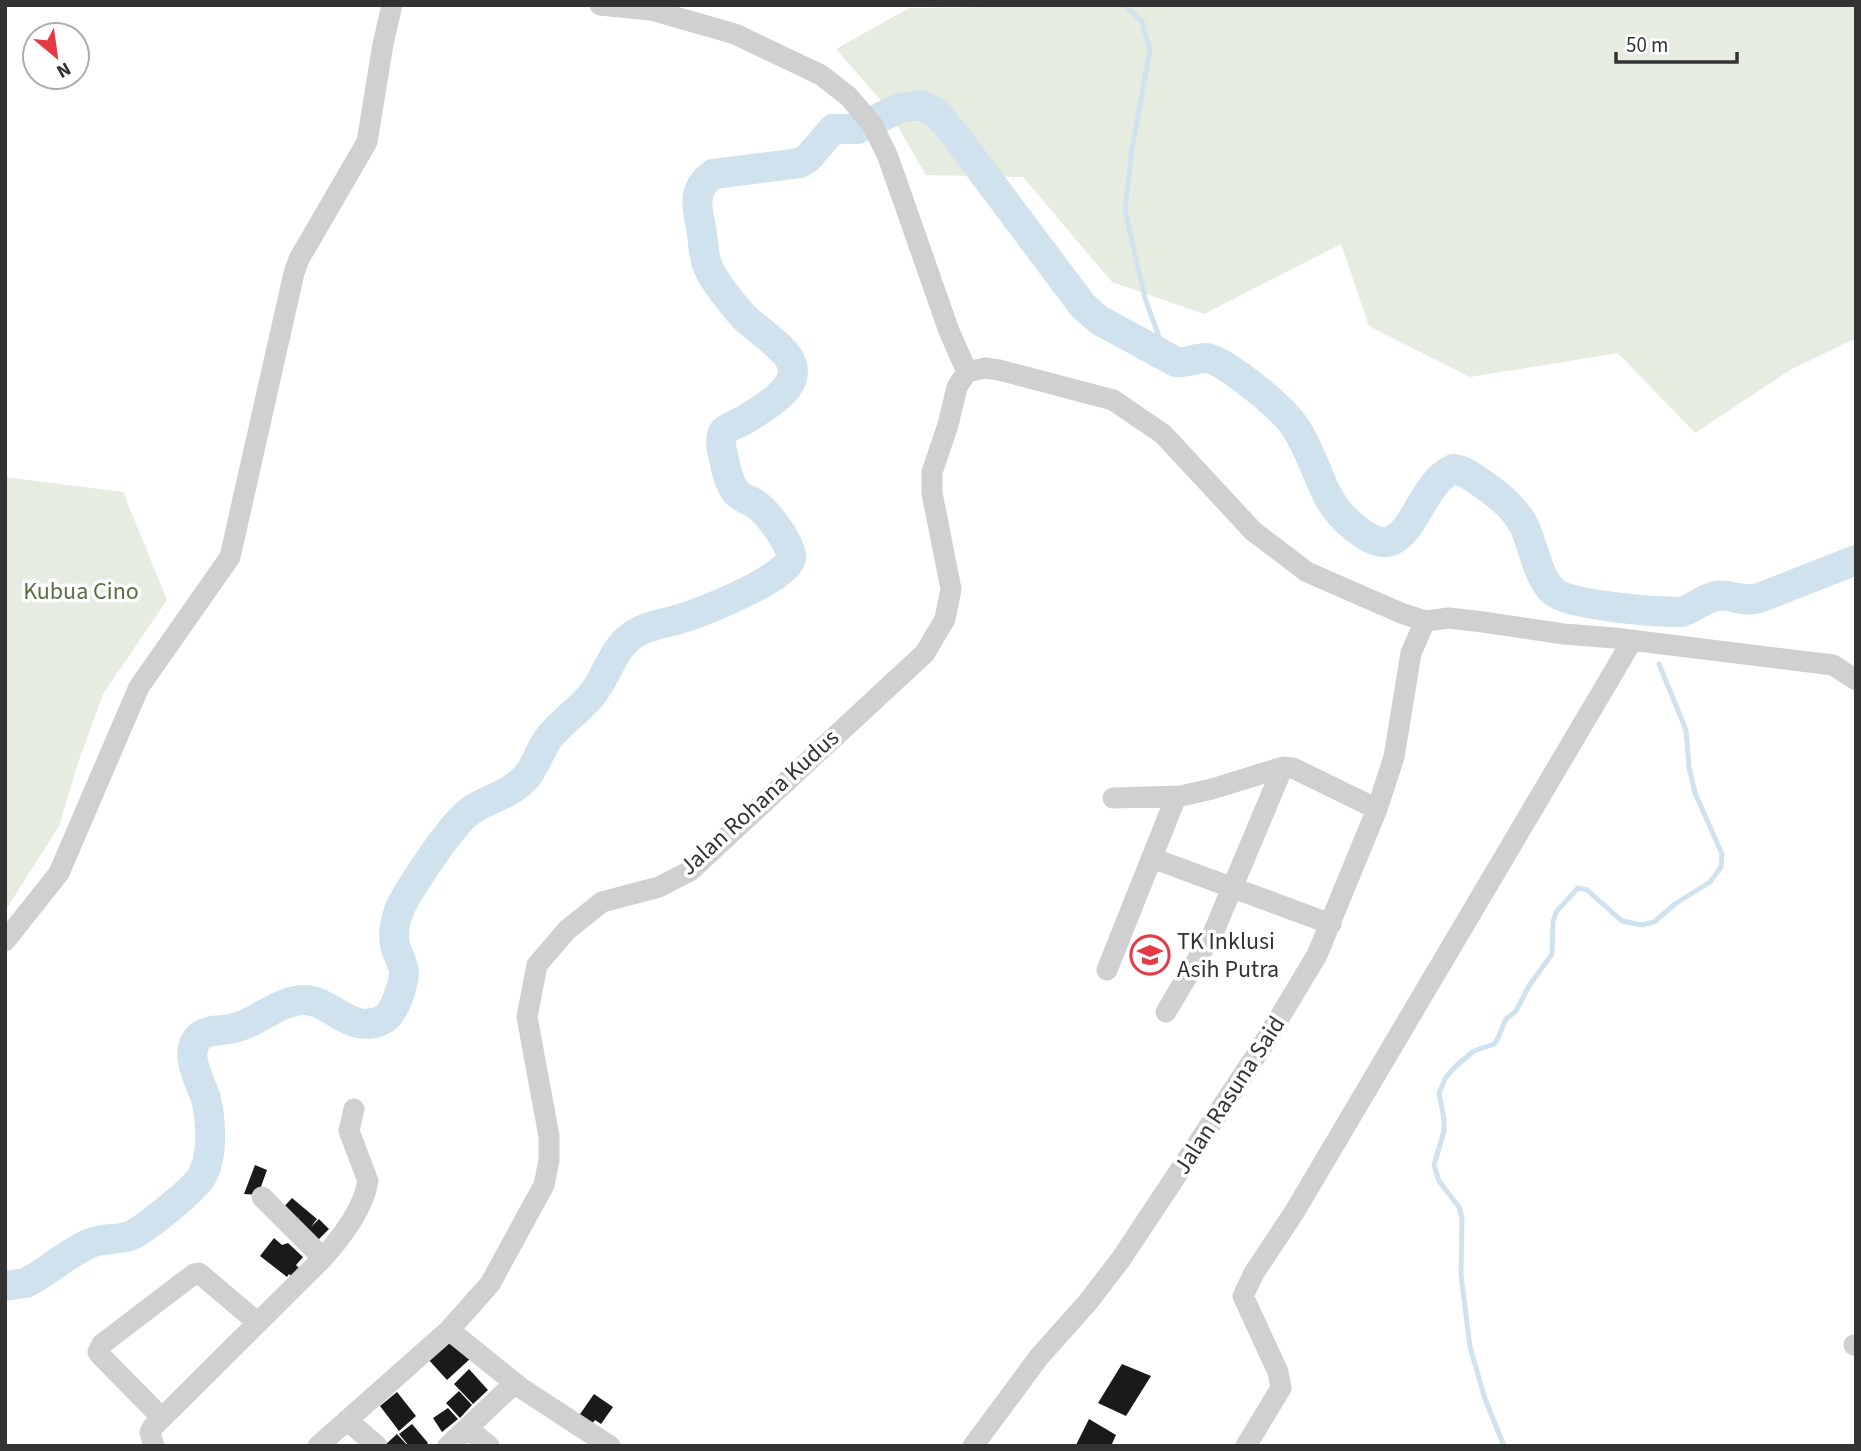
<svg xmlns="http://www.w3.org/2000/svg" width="1861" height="1451" viewBox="0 0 1861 1451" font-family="'Source Sans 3',sans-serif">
<rect width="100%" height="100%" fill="#fff"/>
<path fill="#e6ecdf" d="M1188,5h668v333l-66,32 -95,63 -77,-80 -148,24 -101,-51 -28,-82 -137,70 -92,-32 -89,-105 -97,-2 -41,-70 -49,-56 73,-41z
M5,477l118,15 44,108 -64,94 -25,69 -19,63 -54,85z"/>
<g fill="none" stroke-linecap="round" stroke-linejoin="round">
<path stroke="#cfe2ee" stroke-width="5" d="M1124,5l18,16 8,29 -18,99 -7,61 20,88 21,58
M1504,1446l-19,-47 -15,-52 -9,-72 1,-57 -3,-11 -20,-26 -5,-16 10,-34v-12l-5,-26 7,-16 10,-11 18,-15 20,-7 4,-6 8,-19 10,-8 13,-25 23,-32 1,-32 3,-10 22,-24 9,2 35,31 20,4 12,-3 21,-18 35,-22 11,-15 1,-13 -27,-61 -6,-26 -3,-37 -27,-66"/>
<path stroke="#cfe2ee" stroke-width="30" d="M5,1286l20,-3 8,-4c19,-11 38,-28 58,-36 13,-6 28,-2 41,-8 14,-7 65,-47 71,-61 10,-19 8,-54 3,-75 -5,-17 -25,-48 -5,-64 9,-6 23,-4 33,-7 24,-5 44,-28 71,-28 26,0 47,37 79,19 11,-7 19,-33 20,-46 0,-8 -5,-16 -8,-24 -4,-13 -1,-29 4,-41 11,-22 51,-83 70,-97 19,-13 41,-16 57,-35 9,-11 13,-26 21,-37 12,-16 29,-27 42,-42 13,-15 19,-35 31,-51 17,-22 44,-21 68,-30 20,-7 98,-38 102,-58 2,-13 -26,-49 -37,-55 -3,-2 -12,-5 -15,-8 -8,-7 -12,-21 -14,-31 -2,-9 -7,-25 -1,-33 5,-5 16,-8 22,-12 17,-11 53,-30 46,-54 -4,-16 -36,-36 -48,-48 -11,-12 -34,-40 -38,-56 -3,-11 -3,-23 -5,-34 -5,-21 -8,-39 12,-53l87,-11 8,-5 25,-29h24l42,-21 22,-3 16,8 20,25 126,168 16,14 77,42c11,2 20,-5 31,-4 15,2 54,34 66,45 10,9 21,20 27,32 24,42 20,71 66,101 7,4 17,8 25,5 26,-12 32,-58 62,-72 11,1 19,8 28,14 17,11 32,23 42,41 11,20 13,52 31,68 17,14 103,20 127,20 13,-3 21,-13 35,-16 15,-3 24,7 43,2l97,-38"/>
</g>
<path fill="#1a1a1a" d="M255,1165l12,5 -9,25 -14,-1z
M292,1198l25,21 -6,8 8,-8 10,10 -13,13 -22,-19 7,-8 -7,7 -13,-12z
M274,1238l8,7 6,-2 15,14 -7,8 4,4 -8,8 -3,-3 -2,3 -27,-21z
M449,1340l22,18 -24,22 -19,-21z
M1122,1364l29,12 -25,40 -28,-13z
M469,1369l19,21 -15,14 -19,-20z
M459,1391l13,14 -12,13 -14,-15z
M397,1392l19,24 -17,15 -19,-25z
M594,1394l19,13 -12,17 -6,-4 -4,5 -13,-8z
M448,1408l10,11 -16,13 -9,-14z
M1089,1419l27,16 -5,11 -35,-1z
M412,1424l16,19 -3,3h-16l-10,-12z
M397,1434l11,12h-24z"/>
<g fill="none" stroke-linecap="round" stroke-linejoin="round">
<path stroke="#d0d0d0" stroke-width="21" d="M600,5l51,5 84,24 86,41 27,21 24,28 16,33 61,174 18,41
M967,372l18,-4 14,2 114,30 50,34 90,97 54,41 94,41 24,8 24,-3 34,4 81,12 50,4 219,27 23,15
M1113,798l68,-2 31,-7 71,-22 10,1 84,41
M1152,858l179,66
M5,941l54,-68 80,-186 91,-130 64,-284 5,-14 68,-117 16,-98 9,-39
M1107,970l69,-173
M1166,1012l48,-81 69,-164
M262,1197l61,61
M449,1330l72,58 89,58
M1854,1345h2
M162,1418l-61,-62 -3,-4 4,-8 92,-70 5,-1 59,50
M347,1420l30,26
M467,1428l22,18
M154,1446l-4,-13 2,-5 171,-170c19,-21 40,-48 45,-77l-19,-50 5,-22
M318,1446l131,-116 41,-46 54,-99 5,-25v-24l-22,-119 10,-52 30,-35 35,-28 57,-15 31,-16 235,-218 20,-34 6,-30 -19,-96v-21l16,-47 9,-38 10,-15
M448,1446l67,-63
M973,1446l66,-89 49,-55 33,-43 142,-214 54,-90 60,-146 17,-52 17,-104 14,-32
M1246,1446l35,-58 -3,-16 -35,-76 11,-23 41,-62 337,-570"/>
</g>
<defs>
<g id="school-ring" transform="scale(2.0125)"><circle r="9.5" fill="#fff" stroke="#e63946" stroke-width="1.5"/><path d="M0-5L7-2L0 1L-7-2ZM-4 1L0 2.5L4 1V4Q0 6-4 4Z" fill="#e63946"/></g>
</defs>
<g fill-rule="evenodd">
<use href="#school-ring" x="1150" y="955"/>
</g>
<g text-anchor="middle" stroke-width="7" stroke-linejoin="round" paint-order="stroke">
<g font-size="24" fill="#56703f" stroke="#fff">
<text x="81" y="599">Kubua Cino</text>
</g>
<g font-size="24" fill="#333" stroke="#fff">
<text transform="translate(759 802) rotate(-42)" y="8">Jalan Rohana Kudus</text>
<text transform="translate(1229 1095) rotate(-57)" y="8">Jalan Rasuna Said</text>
</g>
<g font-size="24" fill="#333" stroke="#fff" text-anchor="start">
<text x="1177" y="949">TK Inklusi<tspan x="1177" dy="28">Asih Putra</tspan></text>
</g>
</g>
<rect width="1861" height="1451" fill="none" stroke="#333333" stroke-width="14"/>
<g transform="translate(56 56) rotate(151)"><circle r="33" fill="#ffffff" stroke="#adadad" stroke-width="2"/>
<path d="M0-5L12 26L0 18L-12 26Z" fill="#e63946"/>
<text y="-10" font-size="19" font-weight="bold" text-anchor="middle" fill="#333333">N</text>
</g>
<path d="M1616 52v10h121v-10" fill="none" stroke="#333333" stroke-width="3.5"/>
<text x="1626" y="52" font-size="21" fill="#333333" stroke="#ffffff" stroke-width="5" paint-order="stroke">50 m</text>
</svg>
